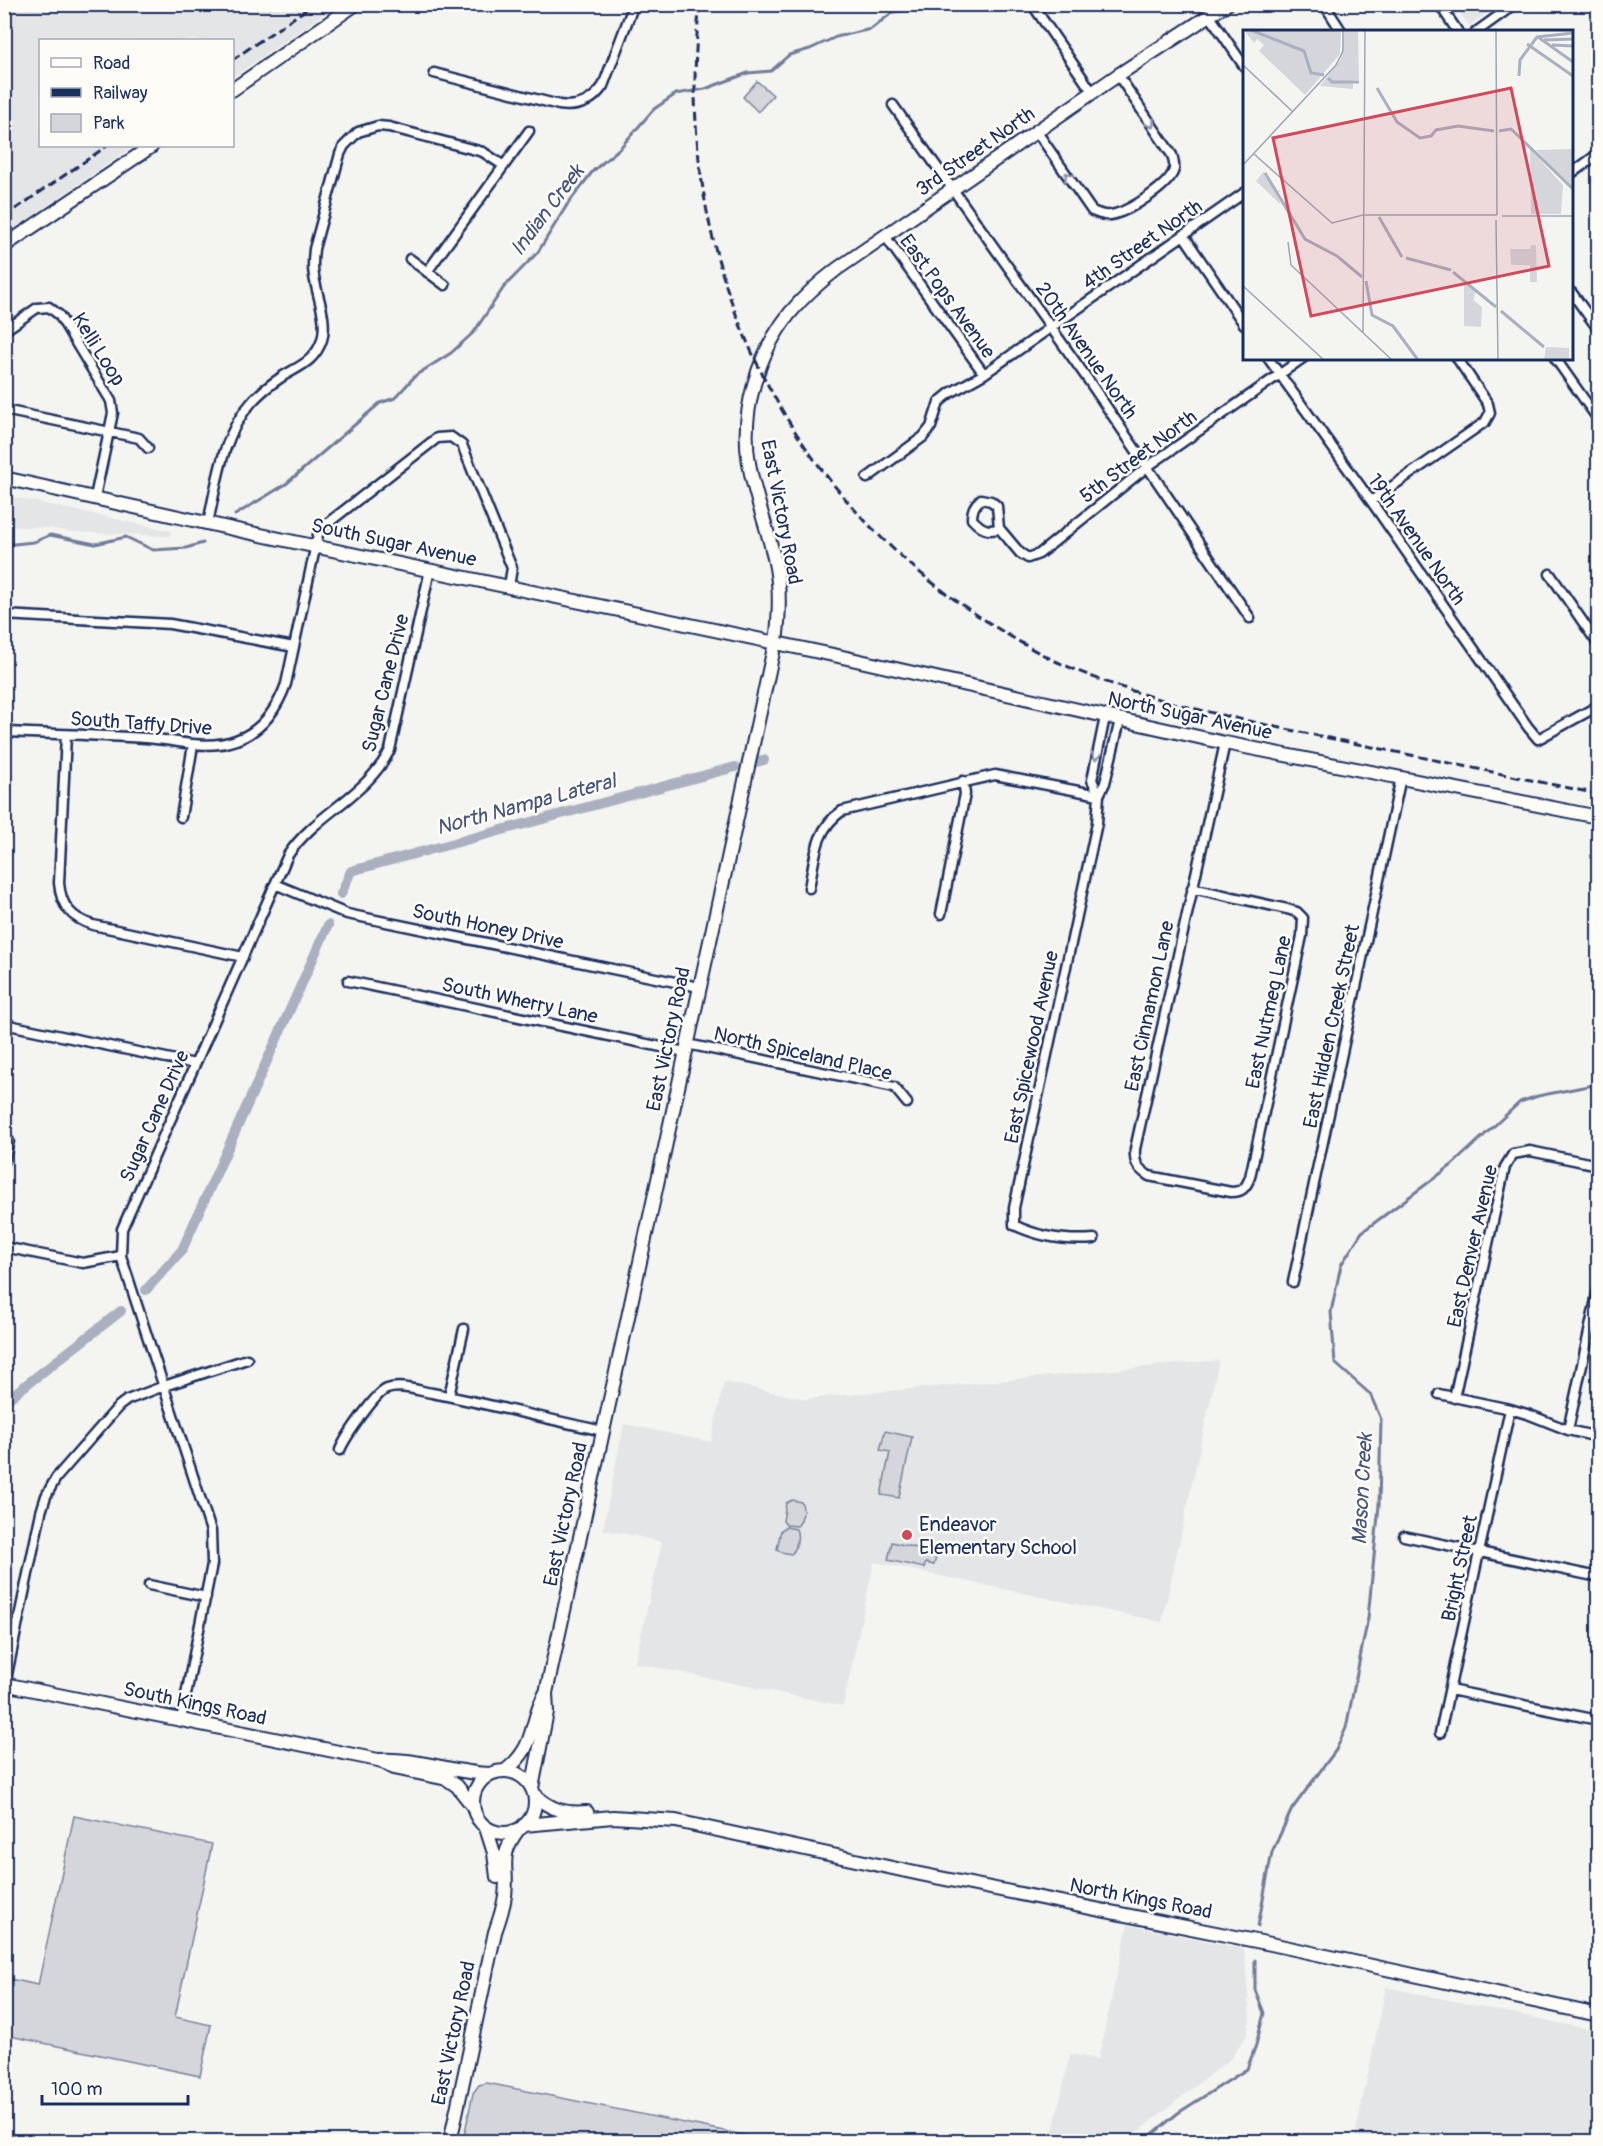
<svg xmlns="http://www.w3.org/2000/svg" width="1603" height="2146" viewBox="0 0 1603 2146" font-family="Pangolin,sans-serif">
<rect width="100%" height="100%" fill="#f4f4f1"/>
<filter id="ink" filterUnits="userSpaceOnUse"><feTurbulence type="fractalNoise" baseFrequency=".0167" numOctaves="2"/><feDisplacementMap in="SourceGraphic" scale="12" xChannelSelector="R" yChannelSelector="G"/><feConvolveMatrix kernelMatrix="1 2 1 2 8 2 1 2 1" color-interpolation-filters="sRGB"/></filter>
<g filter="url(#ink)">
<path fill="#e4e5e6" d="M5,4h332v1l-104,72 -1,-37h-192v106h94l-129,89z
M1454,5h44l-29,21z
M4,495l167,36 -1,5 -100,-4 -20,-4 -45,-2z
M1219,1360l-57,262 -288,-60 -31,144 -208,-43 27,-121 -59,-13 21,-105 87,18 13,-60 81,17z
M1128,1925l116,24 6,70 -3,16 -16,23 -105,83h-75l19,-87 28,5z
M1386,1987l212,44v110h-244z"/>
<path fill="#d4d6db" stroke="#78829c" stroke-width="1.5" d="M757,81l16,14 -15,17 -15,-15z
M885,1431l27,6 -13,61 -18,-3 9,-43 -10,-2z
M792,1500l9,2c4,6 1,20 -4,24l-11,-1 -3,-4 3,-18z
M786,1527l10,2c3,6 1,21 -5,25l-10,-2 -4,-3 4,-19z
M892,1542l45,11 -3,12 -8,-2 -2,5 -36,-8z
M74,1816l138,28 -37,173 36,8 -11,51 -195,-41v-57l33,7z
M487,2083l287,58h-311l10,-48 6,-8z"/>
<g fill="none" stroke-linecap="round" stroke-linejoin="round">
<path stroke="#717c98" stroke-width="3" d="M235,515l51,-31 94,-81 15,-5 21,-23 35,-22 23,-21 30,-45 34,-35 29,-47 26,-34 27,-23 34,-39 22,-15 29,-5 43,-16 23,-2 18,-16 21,-6 26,-12 35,-8 22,-17 27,-3 10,-5
M4,545l30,-3 16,-7 45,9 31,-7 27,13 33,-2 17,-5
M1258,1926l14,-74 20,-43 44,-59 10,-22 22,-110 11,-113 2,-86 -11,-25 -35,-31 -4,-51 10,-47 21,-33 90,-67 68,-63 18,-6 60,-12
M1143,2142l35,-29 69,-44 9,-24 8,-32 -9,-23v-30"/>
<path stroke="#aab0bf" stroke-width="10" d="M756,762l8,-2
M341,894l10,-23 384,-104
M146,1290l36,-40 146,-325
M4,1402l117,-91"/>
<g stroke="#1b2f5e" stroke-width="13">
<path id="street" d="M1032,4l61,89
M1324,4l18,28
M1439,4l19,28
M1210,16l34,50
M1476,32l39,-28
M434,73l125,32c19,3 33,-3 44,-19l31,-82
M893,105l196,276 161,237
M1037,132l55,79c8,3 14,6 23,3 15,-4 56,-29 59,-45 1,-4 -1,-10 -2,-14l-54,-80
M1572,173l26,-19
M885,236l99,138
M1184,236l60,88
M410,259l35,26
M427,272l102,-141
M1572,293l26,36
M4,331l33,-23 12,-1 10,8 52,86 2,12 -18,84
M1268,358l103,143 157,226 10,12 60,-33
M1555,358l43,61
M4,410l135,28 9,10
M867,478l56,-41 8,-10 8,-25 11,-9 34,-19 260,-181
M981,499l10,2 6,5 2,22c-11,5 -19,0 -27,-9 0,-9 2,-14 9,-20z
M1371,501l114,-79 5,-9 -2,-9 -31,-46
M208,523c9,-40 14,-88 43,-120 9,-11 20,-19 32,-27 17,-10 32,-15 39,-36 6,-20 -5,-44 -8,-64 -2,-9 -1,-18 0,-27l26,-95 4,-8 14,-14 20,-6 11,1 94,25 21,14
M999,528l21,25 8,5 11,-4 108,-87 156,-109
M1550,574l48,70
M4,615l166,9 124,23
M4,732c48,2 95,3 142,6 32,2 59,13 90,2 26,-9 41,-31 50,-56l33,-154 118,-92 14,-1 11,8 50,123 -3,18
M66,735l-7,148c2,23 12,35 34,42l150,32
M1099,795l6,-12 15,-63
M181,817l12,-72
M275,884l72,30 352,73
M809,888c6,-30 6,-59 33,-77l153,-36 104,20
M1192,888l95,21 10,3 6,6 -1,18 -52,241c-4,11 -8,15 -19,15l-82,-16c-12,-8 -15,-13 -14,-27l90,-406
M941,914l24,-120 -2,-13
M348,981l337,71
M4,1024l191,40
M687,1044l207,43 13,16
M4,1161l5,-20
M1094,1239c-27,2 -55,-2 -80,-14v-17l83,-385 2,-28 -7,-15 13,-63
M4,1247l79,16 38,-7
M1293,1282l108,-505
M1439,1394l71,15 20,6 38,15 30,7
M449,1396l15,-67
M1454,1398l51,-231 8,-13 17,-3 68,14
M1568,1430l30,-140
M340,1450c5,-12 36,-58 47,-61 14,-5 32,2 45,4 57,11 114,26 171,38
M1404,1536l194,41
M149,1585l57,12
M5,1684l36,-172 5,-16 10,-18 63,-72 8,-6 37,-14 83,-27
M1450,1690l148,30
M181,1720l31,-156 -1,-33 -90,-275 1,-27 166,-374c29,-43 78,-58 102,-105l40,-180
M1440,1733l70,-324"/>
</g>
<g stroke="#1b2f5e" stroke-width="16">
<path id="secondary" d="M232,90l124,-86
M4,246l148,-100
M4,478l238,53 596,125 387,87 373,74
M4,1684l374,76c38,-3 74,13 112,14
M379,1760l15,8 53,11 10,7 15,19
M473 1802a31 31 0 1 1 62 0a31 31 0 1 1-62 0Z
M505,1771c32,-25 23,-45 40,-77
M532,1788l15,-76 -1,-19 231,-1059c2,-20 3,-40 0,-60 -5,-37 -22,-73 -28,-111 -9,-51 9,-110 41,-150 14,-17 30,-31 47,-44l281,-194 109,-71
M534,1794c16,16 31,20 53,18
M524,1825l89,-8 63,4 244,53 351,70 327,71
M486,1828l8,25 3,24
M450,2142l45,-210c4,-11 8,-23 10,-36 4,-30 -8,-38 13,-66"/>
</g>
<use href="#street" stroke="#fdfcf7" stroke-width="8"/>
<use href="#secondary" stroke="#fdfcf7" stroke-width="12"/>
<path stroke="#1b2f5e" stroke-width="3" stroke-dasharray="9 4.5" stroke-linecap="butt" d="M700,4c-29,239 69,468 268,605 30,20 61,40 94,55 84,38 173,54 262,73 92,19 183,38 274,57
M232,60l82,-56
M4,217l103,-71"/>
</g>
<defs><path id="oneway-chevron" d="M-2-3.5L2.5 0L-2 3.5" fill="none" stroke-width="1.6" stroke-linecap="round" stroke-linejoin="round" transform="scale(1.5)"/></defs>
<g stroke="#8c96aa">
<use href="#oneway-chevron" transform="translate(1151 124) rotate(56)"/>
<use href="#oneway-chevron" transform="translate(1068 176) rotate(-125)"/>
<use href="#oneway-chevron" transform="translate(1096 756) rotate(102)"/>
</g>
</g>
<circle fill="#d1495b" stroke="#fdfcf7" stroke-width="2" cx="907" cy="1535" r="6"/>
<g text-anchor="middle" stroke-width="5" stroke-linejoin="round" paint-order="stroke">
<g font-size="20" fill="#1b2f5e" stroke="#fdfcf7">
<text transform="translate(975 151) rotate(-35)" y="7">3rd Street North</text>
<text transform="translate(1142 244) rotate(-35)" y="7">4th Street North</text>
<text transform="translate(948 296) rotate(54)" y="7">East Pops Avenue</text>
<text transform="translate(99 349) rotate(58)" y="7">Kelli Loop</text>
<text transform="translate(1087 350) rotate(55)" y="7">20th Avenue North</text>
<text transform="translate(1138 456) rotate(-37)" y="7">5th Street North</text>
<text transform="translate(782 512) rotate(79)" y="7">East Victory Road</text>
<text transform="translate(1417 539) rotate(55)" y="7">19th Avenue North</text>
<text transform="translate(394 542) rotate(12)" y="7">South Sugar Avenue</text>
<text transform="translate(385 683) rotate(-76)" y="7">Sugar Cane Drive</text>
<text transform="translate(1190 715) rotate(12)" y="7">North Sugar Avenue</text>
<text transform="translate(141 723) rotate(4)" y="7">South Taffy Drive</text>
<text transform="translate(488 926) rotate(12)" y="7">South Honey Drive</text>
<text transform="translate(520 1000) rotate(12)" y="7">South Wherry Lane</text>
<text transform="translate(1149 1006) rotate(-78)" y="7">East Cinnamon Lane</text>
<text transform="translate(1268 1012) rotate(-78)" y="7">East Nutmeg Lane</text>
<text transform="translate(1331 1026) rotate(-78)" y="7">East Hidden Creek Street</text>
<text transform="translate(668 1039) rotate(-78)" y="7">East Victory Road</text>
<text transform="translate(1031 1047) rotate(-78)" y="7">East Spicewood Avenue</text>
<text transform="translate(803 1053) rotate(13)" y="7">North Spiceland Place</text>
<text transform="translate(154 1116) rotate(-66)" y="7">Sugar Cane Drive</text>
<text transform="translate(1472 1246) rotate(-77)" y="7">East Denver Avenue</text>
<text transform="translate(565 1514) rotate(-78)" y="7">East Victory Road</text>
<text transform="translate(1459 1568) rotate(-78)" y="7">Bright Street</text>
<text transform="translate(195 1703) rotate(12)" y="7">South Kings Road</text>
<text transform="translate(1141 1898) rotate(11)" y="7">North Kings Road</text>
<text transform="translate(453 2033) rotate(-78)" y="7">East Victory Road</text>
</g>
<g font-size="20" fill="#1b2f5e" stroke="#fdfcf7" text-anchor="start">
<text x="919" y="1531">Endeavor<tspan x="919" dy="23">Elementary School</tspan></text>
</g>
<g font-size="21" font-style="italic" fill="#46567b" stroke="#fdfcf7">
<text transform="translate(547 210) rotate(-53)" y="7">Indian Creek</text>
<text transform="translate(526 804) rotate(-15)" y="7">North Nampa Lateral</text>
<text transform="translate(1362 1489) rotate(-87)" y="7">Mason Creek</text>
</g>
</g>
<g transform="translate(1243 30)">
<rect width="330" height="330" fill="#f4f4f1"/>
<path d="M1,0h97l-1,24 -35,41 -46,-44 5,-6 -7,-6 -3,4zM101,0h14l1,50h-6v9l-33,-3 21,-27zM287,119l33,36 -2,29h-30zM330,119v37h-5l-32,-36zM21,141l11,21 6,-2 -4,4 4,11 -25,-24zM288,215h5l1,37h-7v-17h-19l-1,-16h20zM221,252l12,9 -3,9 9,7 -1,20 -17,-1zM303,317l23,1v12h-25z" fill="#d4d6db"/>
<path fill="none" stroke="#aab0bf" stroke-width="3" d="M8,0l53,21 7,22 13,2M295,7l35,25M301,10l29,-1M284,14l46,32M309,15l21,1M276,46l1,-16 17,-23 36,-4M85,48l4,4h27M134,58l20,34 23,16 11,-2 5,-6 22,-4 36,5M256,101l12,-2 62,60M22,143l40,66 32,17 25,21M136,187l23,40M163,228l45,12M210,242l43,35M123,251l6,34 21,11 25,34M258,281l43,36"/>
<path fill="none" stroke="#9da5b6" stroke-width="1.5" d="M253,0l1,185M0,35l50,47M11,124l78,69 31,-8h134M0,135l93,-100 7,-14v-21M259,186h71M253,190l2,140M45,212l3,23 101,95M0,256l81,74M120,303l2,-303"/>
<path fill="#d1495b" fill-opacity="0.15" stroke="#d1495b" stroke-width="3" d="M268,58l38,178 -238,50 -38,-178z"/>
<rect width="330" height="330" fill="none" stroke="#1b2f5e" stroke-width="3"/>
</g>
<rect width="1603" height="2146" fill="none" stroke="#fdfcf7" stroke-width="24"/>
<rect x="12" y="12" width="1579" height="2122" fill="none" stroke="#1b2f5e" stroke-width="2" filter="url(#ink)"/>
<rect x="39" y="39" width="195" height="108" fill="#fdfcf7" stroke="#a3aaba" stroke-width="1.5"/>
<rect x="51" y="58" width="30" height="9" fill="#fdfcf7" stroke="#a3aaba" stroke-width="1.5"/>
<text x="93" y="69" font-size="18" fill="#1b2f5e">Road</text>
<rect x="51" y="88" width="30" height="9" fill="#1b2f5e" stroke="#a3aaba" stroke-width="1.5"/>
<text x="93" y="99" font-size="18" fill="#1b2f5e">Railway</text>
<rect x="51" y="114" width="30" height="18" fill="#d4d6db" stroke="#a3aaba" stroke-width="1.5"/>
<text x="93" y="129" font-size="18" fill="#1b2f5e">Park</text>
<path d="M42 2095v9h146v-9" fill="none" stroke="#1b2f5e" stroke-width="3"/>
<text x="51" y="2095" font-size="18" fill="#1b2f5e" stroke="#fdfcf7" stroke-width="4.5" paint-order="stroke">100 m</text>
</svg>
